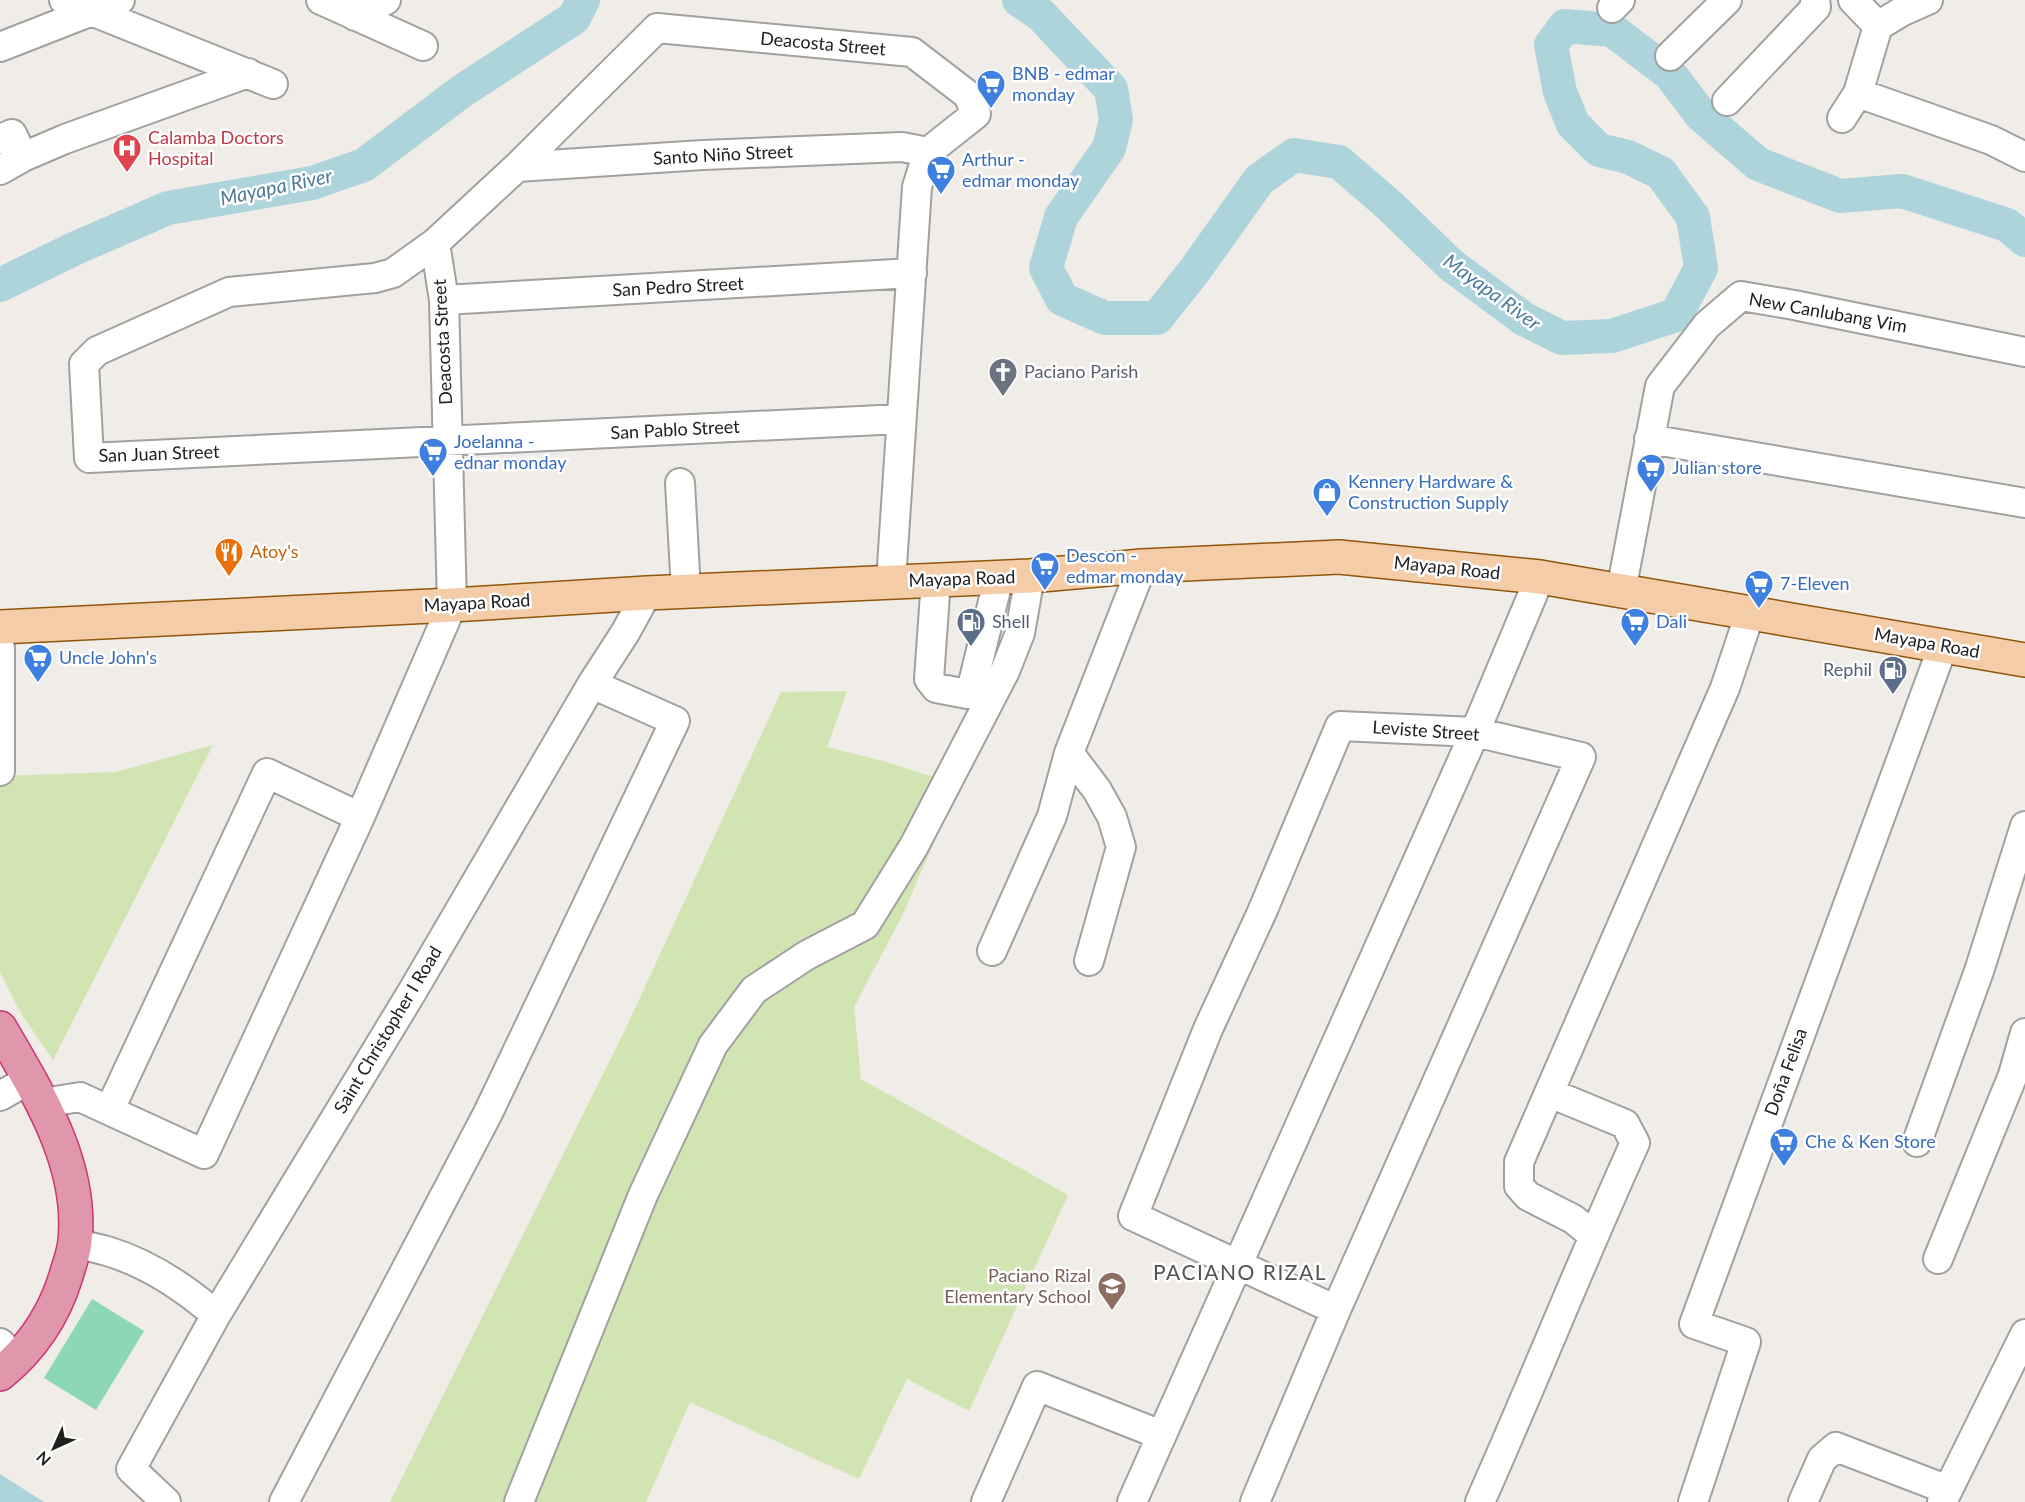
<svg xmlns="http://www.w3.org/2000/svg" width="2025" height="1502" viewBox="0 0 2025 1502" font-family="Lato,sans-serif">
<rect width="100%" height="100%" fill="#f0ece8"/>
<path fill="#d0e5b2" d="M847,691l-20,56 56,14 76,24 -57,131 -48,91 7,72 207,116 -99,216 -62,-32 -48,100 -169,-77 -44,100h-256l235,-472 156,-338z
M213,745l-160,315 -31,-45 -22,-43v-196l116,-4z"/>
<path fill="#8cd8b3" d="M92,1299l52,32 -48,79 -52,-32z"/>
<path fill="#acd4da" d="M0,1474l44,28h-44z"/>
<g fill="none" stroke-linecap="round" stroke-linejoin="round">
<path stroke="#acd4da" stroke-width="34" d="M1019,0l22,15 70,74 5,31 -7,28 -48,69 -15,51 16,31 43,19h52l38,-48 64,-90 35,-25 45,7 51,44 61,59 73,54 38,19 50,-2 64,-21 25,-47 -8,-51 -32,-44 -33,-16 -29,-7 -26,-26 -13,-32 -9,-47 14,-19 47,4 58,44 31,41 57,49 82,32 62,-5 105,34 18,15
M0,285l78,-38 90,-39 144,-25 52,-18 98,-74 112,-73 9,-18"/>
<g stroke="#a1a1a1" stroke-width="32">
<path id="minor" d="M64,0l209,84
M321,0l102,46
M1612,8l8,-8
M355,16l31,-16
M1878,26l23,-14 27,-12
M0,47l120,-47
M1670,56l57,-56
M1858,93l133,47 34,17
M1727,101l89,-94 -1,-7
M1842,118l16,-25 20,-67 -25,-26
M0,139l12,-5 11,23
M517,167l186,-12 199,-8 26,5
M0,170l23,-13 42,-18 183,-66
M435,243l-42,30 -18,5 -146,14 -132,59 -13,13 5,94 812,-39
M444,300l468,-27
M1649,439l376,64
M680,483l6,108
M936,580l-7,99 7,9 31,6 5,-7 27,-110
M1621,591l39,-205 47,-61 34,-29 53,9 231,47
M0,648v123
M1069,753l28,37 15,27 9,30 -32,114
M992,951l60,-135 17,-63 73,-187
M0,1096l30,-17
M43,1103l37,-6 124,57 156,-337 92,-212 -8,-305 -9,-57 82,-76 140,-139 255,24 56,43 8,19 -48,38 -11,35 -26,394
M110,1109l157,-336 93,44
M1917,1142l62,-171 46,-145
M1593,1235l-20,-16 -45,-23 -9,-10v-24l206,-474 25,-75
M75,1244c11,2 22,4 32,7 40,12 78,37 109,64
M1938,1259l75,-184 12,-42
M0,1343l18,17
M166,1502l-35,-33 85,-154 196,-323 180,-308 33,-51 22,-40
M284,1502l204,-389 187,-392 -83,-37
M519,1502l124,-307 70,-150 41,-55 53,-35 58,-30 49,-79 91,-175 15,-38 10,-57
M986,1502l51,-116 124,49
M1132,1502l343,-770 65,-155
M1255,1502l81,-192 245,-553 -106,-25 -135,-6 -78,186 -54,117 -75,187 203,94
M1480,1502c53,-119 101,-240 155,-359l-10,-19 -75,-31
M1693,1502l53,-160 -52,-18 249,-678
M1803,1502l19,-43 14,-12 112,43
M1942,1502l83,-168"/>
</g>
<g stroke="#90570c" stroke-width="36">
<path id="major" d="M0,627l452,-22 195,-12 383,-17 112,-10 197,-9 201,20 485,83"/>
</g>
<g stroke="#cd3578" stroke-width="36">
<path id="highway" d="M0,1028c37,64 83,135 75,213 -1,12 -6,24 -9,35 -12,39 -35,73 -66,98"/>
</g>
<use href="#minor" stroke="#fff" stroke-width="28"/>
<use href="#major" stroke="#f5cca8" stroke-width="33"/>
<use href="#highway" stroke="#e096ab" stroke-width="33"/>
</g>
<defs>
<g id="supermarket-pin" transform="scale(1.5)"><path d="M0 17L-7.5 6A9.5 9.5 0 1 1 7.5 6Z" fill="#3f7fe0" stroke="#fff"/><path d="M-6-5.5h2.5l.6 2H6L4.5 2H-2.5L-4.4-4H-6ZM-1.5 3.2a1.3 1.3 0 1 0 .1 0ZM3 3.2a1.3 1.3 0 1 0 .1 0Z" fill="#fff"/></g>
<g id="hospital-pin" transform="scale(1.5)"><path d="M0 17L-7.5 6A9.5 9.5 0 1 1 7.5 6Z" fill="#e0444e" stroke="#fff"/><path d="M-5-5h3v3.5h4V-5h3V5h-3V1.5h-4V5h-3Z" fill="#fff"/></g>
<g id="church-pin" transform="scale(1.5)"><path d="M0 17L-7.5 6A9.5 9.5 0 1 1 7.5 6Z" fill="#6b7280" stroke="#fff"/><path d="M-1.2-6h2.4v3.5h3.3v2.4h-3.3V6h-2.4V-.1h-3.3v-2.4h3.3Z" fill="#fff"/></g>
<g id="shop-pin" transform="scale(1.5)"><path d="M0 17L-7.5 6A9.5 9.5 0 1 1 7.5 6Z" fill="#3f7fe0" stroke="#fff"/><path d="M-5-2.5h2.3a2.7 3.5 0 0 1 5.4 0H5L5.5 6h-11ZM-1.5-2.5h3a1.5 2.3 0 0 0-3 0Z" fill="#fff"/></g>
<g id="restaurant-pin" transform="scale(1.5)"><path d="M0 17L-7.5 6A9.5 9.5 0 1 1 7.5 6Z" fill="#e8710a" stroke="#fff"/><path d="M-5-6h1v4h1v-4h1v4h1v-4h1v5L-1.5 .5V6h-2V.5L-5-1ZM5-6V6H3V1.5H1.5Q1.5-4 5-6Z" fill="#fff"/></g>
<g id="fuel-pin" transform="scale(1.5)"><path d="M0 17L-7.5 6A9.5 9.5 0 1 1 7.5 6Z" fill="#5c6f8a" stroke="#fff"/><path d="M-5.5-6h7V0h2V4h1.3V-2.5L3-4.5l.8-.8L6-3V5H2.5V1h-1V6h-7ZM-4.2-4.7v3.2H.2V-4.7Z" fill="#fff"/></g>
<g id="school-pin" transform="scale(1.5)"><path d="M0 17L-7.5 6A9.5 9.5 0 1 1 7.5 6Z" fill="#8d6e63" stroke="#fff"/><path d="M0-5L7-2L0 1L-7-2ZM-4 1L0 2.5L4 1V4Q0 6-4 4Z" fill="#fff"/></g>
</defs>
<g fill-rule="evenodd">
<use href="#supermarket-pin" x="991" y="84"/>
<use href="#hospital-pin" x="127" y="148"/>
<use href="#supermarket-pin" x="941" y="170"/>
<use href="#church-pin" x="1003" y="372"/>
<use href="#supermarket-pin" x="433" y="452"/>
<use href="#supermarket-pin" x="1651" y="468"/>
<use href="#shop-pin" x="1327" y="492"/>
<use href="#restaurant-pin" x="229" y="552"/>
<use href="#supermarket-pin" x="1045" y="566"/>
<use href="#supermarket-pin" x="1759" y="584"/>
<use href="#fuel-pin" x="971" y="622"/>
<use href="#supermarket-pin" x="1635" y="622"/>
<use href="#supermarket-pin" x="38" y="658"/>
<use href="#fuel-pin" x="1893" y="670"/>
<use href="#supermarket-pin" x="1784" y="1142"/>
<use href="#school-pin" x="1112" y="1286"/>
</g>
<g text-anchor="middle" stroke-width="5" stroke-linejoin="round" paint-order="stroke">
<g font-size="18" fill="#202020" stroke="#fff">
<text transform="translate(823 44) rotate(5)" y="6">Deacosta Street</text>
<text transform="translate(723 155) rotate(-3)" y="6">Santo Niño Street</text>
<text transform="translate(678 287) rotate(-3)" y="6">San Pedro Street</text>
<text transform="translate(1828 313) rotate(10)" y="6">New Canlubang Vim</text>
<text transform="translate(443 342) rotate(-93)" y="6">Deacosta Street</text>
<text transform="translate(675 430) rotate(-3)" y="6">San Pablo Street</text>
<text transform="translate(159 454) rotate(-2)" y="6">San Juan Street</text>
<text transform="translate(1447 568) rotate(6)" y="6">Mayapa Road</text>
<text transform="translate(962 579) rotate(-2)" y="6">Mayapa Road</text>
<text transform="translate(477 603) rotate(-3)" y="6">Mayapa Road</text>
<text transform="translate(1927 643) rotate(10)" y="6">Mayapa Road</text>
<text transform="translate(1426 731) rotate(4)" y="6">Leviste Street</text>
<text transform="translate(388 1030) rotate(-59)" y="6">Saint Christopher I Road</text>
<text transform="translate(1786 1072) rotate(-70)" y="6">Doña Felisa</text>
</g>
<g font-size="18" fill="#366cbe" stroke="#fff" text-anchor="start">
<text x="1012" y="80">BNB - edmar<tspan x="1012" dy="21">monday</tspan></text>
<text x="962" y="166">Arthur -<tspan x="962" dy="21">edmar monday</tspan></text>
<text x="454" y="448">Joelanna -<tspan x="454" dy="21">ednar monday</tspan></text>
<text x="1672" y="474">Julian store</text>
<text x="1348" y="488">Kennery Hardware &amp;<tspan x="1348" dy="21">Construction Supply</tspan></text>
<text x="1066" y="562">Descon -<tspan x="1066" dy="21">edmar monday</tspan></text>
<text x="1780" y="590">7-Eleven</text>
<text x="1656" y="628">Dali</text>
<text x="59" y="664">Uncle John's</text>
<text x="1805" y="1148">Che &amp; Ken Store</text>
</g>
<g font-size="18" fill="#be3a42" stroke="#fff" text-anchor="start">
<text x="148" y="144">Calamba Doctors<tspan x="148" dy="21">Hospital</tspan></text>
</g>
<g font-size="18" fill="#5b616d" stroke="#fff" text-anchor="start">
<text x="1024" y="378">Paciano Parish</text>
</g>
<g font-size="18" fill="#c56008" stroke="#fff" text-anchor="start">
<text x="250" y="558">Atoy's</text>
</g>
<g font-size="18" fill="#4e5e75" stroke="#fff" text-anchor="start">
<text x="992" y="628">Shell</text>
<text x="1872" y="676" text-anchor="end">Rephil</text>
</g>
<g font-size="18" fill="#785e54" stroke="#fff" text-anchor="end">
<text x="1091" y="1282">Paciano Rizal<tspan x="1091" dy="21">Elementary School</tspan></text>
</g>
<g font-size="20" font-style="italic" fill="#4d7b9a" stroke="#fff">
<text transform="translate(276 187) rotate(-12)" y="7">Mayapa River</text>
<text transform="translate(1492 292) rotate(36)" y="7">Mayapa River</text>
</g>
<g font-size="21" letter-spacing="1.5" fill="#535353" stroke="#fff">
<text x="1240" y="1280">PACIANO RIZAL</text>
</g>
</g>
<g transform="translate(54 1448) rotate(225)" stroke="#ffffff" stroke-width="4.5" paint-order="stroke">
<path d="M0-4.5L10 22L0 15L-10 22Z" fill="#202020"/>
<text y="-9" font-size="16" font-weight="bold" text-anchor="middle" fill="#202020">N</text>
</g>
</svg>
